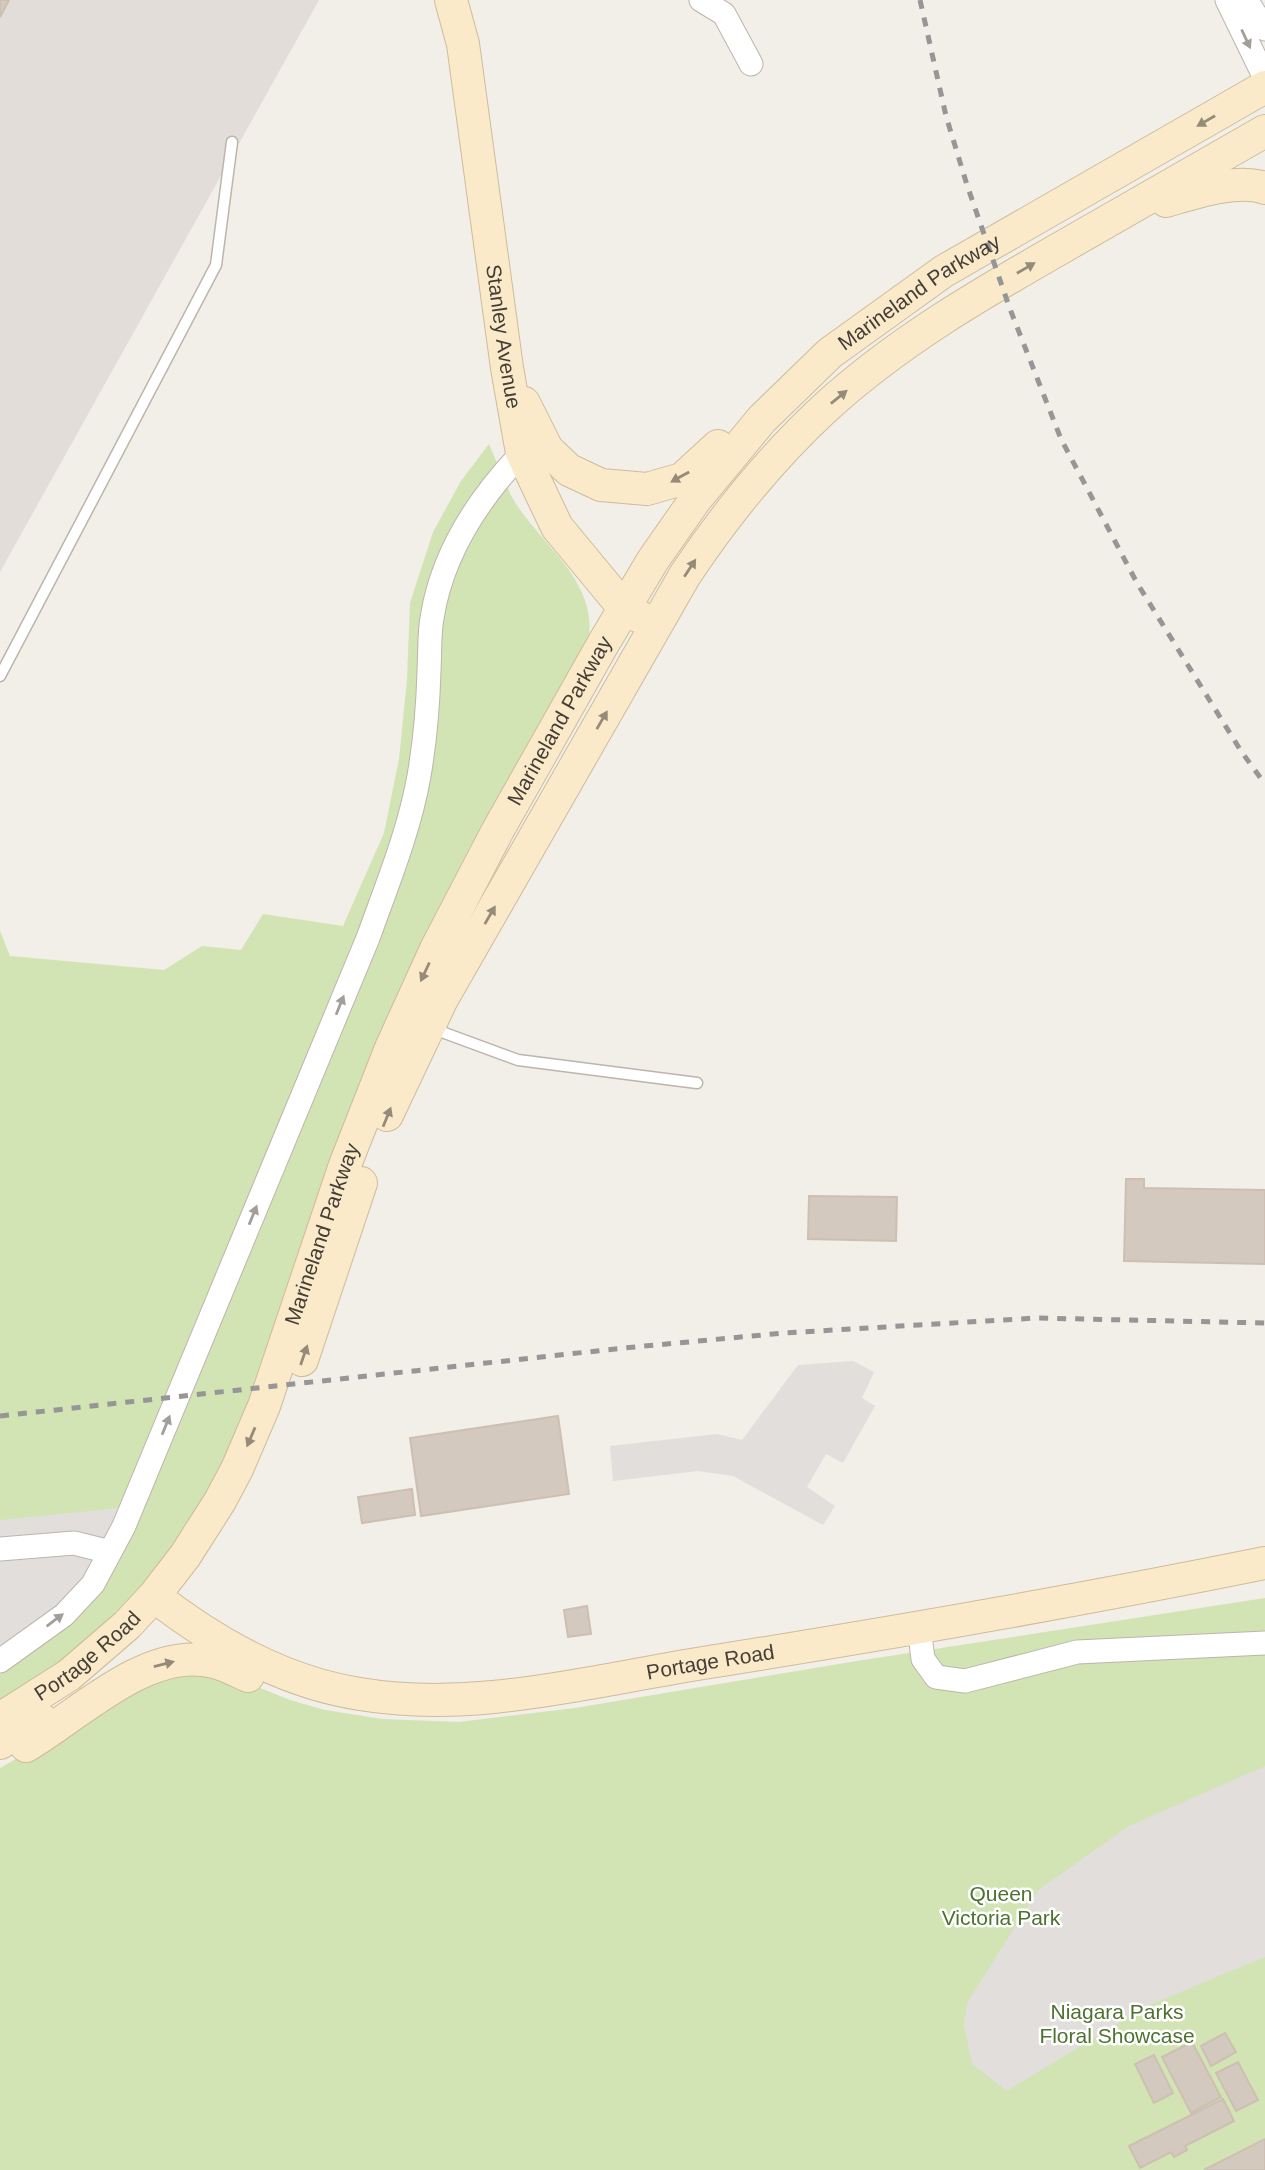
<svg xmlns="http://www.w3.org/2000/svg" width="1265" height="2170" viewBox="0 0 1265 2170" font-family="Helvetica,sans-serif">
<rect width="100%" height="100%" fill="#f2eee8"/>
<path fill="#e2ddd9" d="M0,0h319l-319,572z"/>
<path fill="#d2e3b4" d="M489,444c8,18 15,38 24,55 26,44 83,80 76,137 -4,30 -24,57 -39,82l-294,683 -71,138 -57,71 -69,60 -59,36v-775l10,25 154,14 38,-24 39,4 22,-36 80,12 41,-93 15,-74 8,-79 3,-77 23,-71 28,-51z
M1265,1598v572h-1265v-402l37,-21 108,-70 76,-5 69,28 35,10 57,9 77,3 116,-14 282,-47z"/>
<path fill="#e1dedc" d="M853,1361l21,11 -12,26 13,8 -32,57 -17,-9 -19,33 28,19 -12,19 -90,-49 -35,-5 -85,10 -3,-35 107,-12 25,6 56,-75z
M140,1506l-56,102 -26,26 -58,40v-154z
M1265,1766v191l-118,49 -140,85 -35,-27 -8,-39 3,-22 71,-113 91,-64z"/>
<path fill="#d3c9be" stroke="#cdc0b2" stroke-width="2" d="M0,0h9l-9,17z
M1126,1179h18v9l121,2v74l-141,-3z
M809,1196l88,1 -1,44 -88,-2z
M558,1416l11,78 -148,22 -11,-78z
M412,1489l3,26 -53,8 -4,-26z
M587,1606l4,28 -23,3 -4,-27z
M1225,2033l11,19 -25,14 -10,-20z
M1192,2042l29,55 -30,16 -29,-56z
M1154,2055l19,38 -19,10 -19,-39z
M1238,2062l20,38 -22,11 -20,-38z
M1223,2099l11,22 -49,25 2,4 -13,7 -3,-5 -31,16 -11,-22z
M1265,2139v31h-61z"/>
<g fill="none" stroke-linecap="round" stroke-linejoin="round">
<g stroke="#bdb5ab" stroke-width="13">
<path id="service" d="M0,676l216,-411 16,-123
M431,1028l87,32 179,23"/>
</g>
<g stroke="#bdb5ab" stroke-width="25">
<path id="minor" d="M701,0l23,14 27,50
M1227,0l38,78
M1246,0l19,29
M0,1549l74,-6 36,9
M919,1627l4,32 13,18 29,4 112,-29 188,-9
M0,1661l64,-46 29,-31 31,-58 244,-588c19,-53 41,-106 51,-162 6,-35 9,-70 10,-105 1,-18 0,-36 3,-53 10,-64 46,-119 90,-165"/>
</g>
<g stroke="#cebc9b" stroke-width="34">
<g id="secondary">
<path id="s1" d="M451,0l12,44 44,324 15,85 35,74 67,81 16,9"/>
<path d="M1166,201c27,-8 71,-23 99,-13"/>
<path d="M524,403l23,46 22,21 32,15 46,4 35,-10 36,-33"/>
<path d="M387,1115l55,-116 243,-424c40,-60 86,-117 140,-167 72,-66 157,-115 241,-163 67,-38 133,-76 199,-114"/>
<path d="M302,1360l59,-177"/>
<path id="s2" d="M154,1596c61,47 129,86 206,98 112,19 227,-12 337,-30 190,-30 380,-63 568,-101"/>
<path id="s3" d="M0,1719l69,-44 58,-50 27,-29 31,-40 35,-55 17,-32 27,-63 81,-241 46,-117 45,-99 62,-119 105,-186 50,-84 42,-60 67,-81 68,-66 114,-82 321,-184"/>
<path d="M0,1743l41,-24"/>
<path d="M26,1746c51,-30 115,-93 176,-86 16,1 31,9 46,16"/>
</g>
</g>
<use href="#service" stroke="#fff" stroke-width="10"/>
<use href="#minor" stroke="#fff" stroke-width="23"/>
<use href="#secondary" stroke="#faeaca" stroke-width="32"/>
<path stroke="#969696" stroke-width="5" stroke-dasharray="9 9" stroke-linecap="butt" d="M920,0l26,116 21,69 43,124 51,130 76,144 104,168 24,33
M0,1416l624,-68 160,-15 252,-15 229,5"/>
</g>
<defs><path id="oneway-solid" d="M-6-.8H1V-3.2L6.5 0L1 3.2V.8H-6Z" transform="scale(1.75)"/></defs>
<g fill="#a29e9b">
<use href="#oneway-solid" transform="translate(1246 39) rotate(65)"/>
<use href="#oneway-solid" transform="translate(340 1005) rotate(-68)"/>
<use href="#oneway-solid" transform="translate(253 1215) rotate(-68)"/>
<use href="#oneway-solid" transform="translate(166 1425) rotate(-68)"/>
<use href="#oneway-solid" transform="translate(55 1620) rotate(-37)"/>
</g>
<g fill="#968b79">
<use href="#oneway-solid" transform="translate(1206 121) rotate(150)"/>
<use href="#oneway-solid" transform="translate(1026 268) rotate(-30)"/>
<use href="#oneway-solid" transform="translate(839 397) rotate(-39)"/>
<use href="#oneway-solid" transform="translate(680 477) rotate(151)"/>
<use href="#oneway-solid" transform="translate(690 568) rotate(-57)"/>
<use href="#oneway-solid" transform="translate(602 720) rotate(-60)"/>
<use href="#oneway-solid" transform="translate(490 915) rotate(-60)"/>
<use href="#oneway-solid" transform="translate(425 972) rotate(115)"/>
<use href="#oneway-solid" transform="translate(387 1117) rotate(-68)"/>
<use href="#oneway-solid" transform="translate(304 1355) rotate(-71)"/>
<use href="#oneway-solid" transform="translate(251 1437) rotate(113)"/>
<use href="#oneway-solid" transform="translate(164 1664) rotate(-14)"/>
</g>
<g text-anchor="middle" stroke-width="5" stroke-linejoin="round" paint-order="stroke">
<g font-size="21" fill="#453e37" stroke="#fff">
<text dy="7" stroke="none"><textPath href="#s3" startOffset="1734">Marineland Parkway</textPath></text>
<text dy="7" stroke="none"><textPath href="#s1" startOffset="341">Stanley Avenue</textPath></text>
<text dy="7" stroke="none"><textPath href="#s3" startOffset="1167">Marineland Parkway</textPath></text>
<text dy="7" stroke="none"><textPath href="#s3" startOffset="600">Marineland Parkway</textPath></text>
<text dy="7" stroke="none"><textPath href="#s3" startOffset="108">Portage Road</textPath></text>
<text dy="7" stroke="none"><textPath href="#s2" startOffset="584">Portage Road</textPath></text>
</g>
<g font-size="21" fill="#4e722f" stroke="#fff">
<text x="1001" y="1901">Queen<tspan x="1001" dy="24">Victoria Park</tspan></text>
<text x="1117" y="2019">Niagara Parks<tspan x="1117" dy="24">Floral Showcase</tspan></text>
</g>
</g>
</svg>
